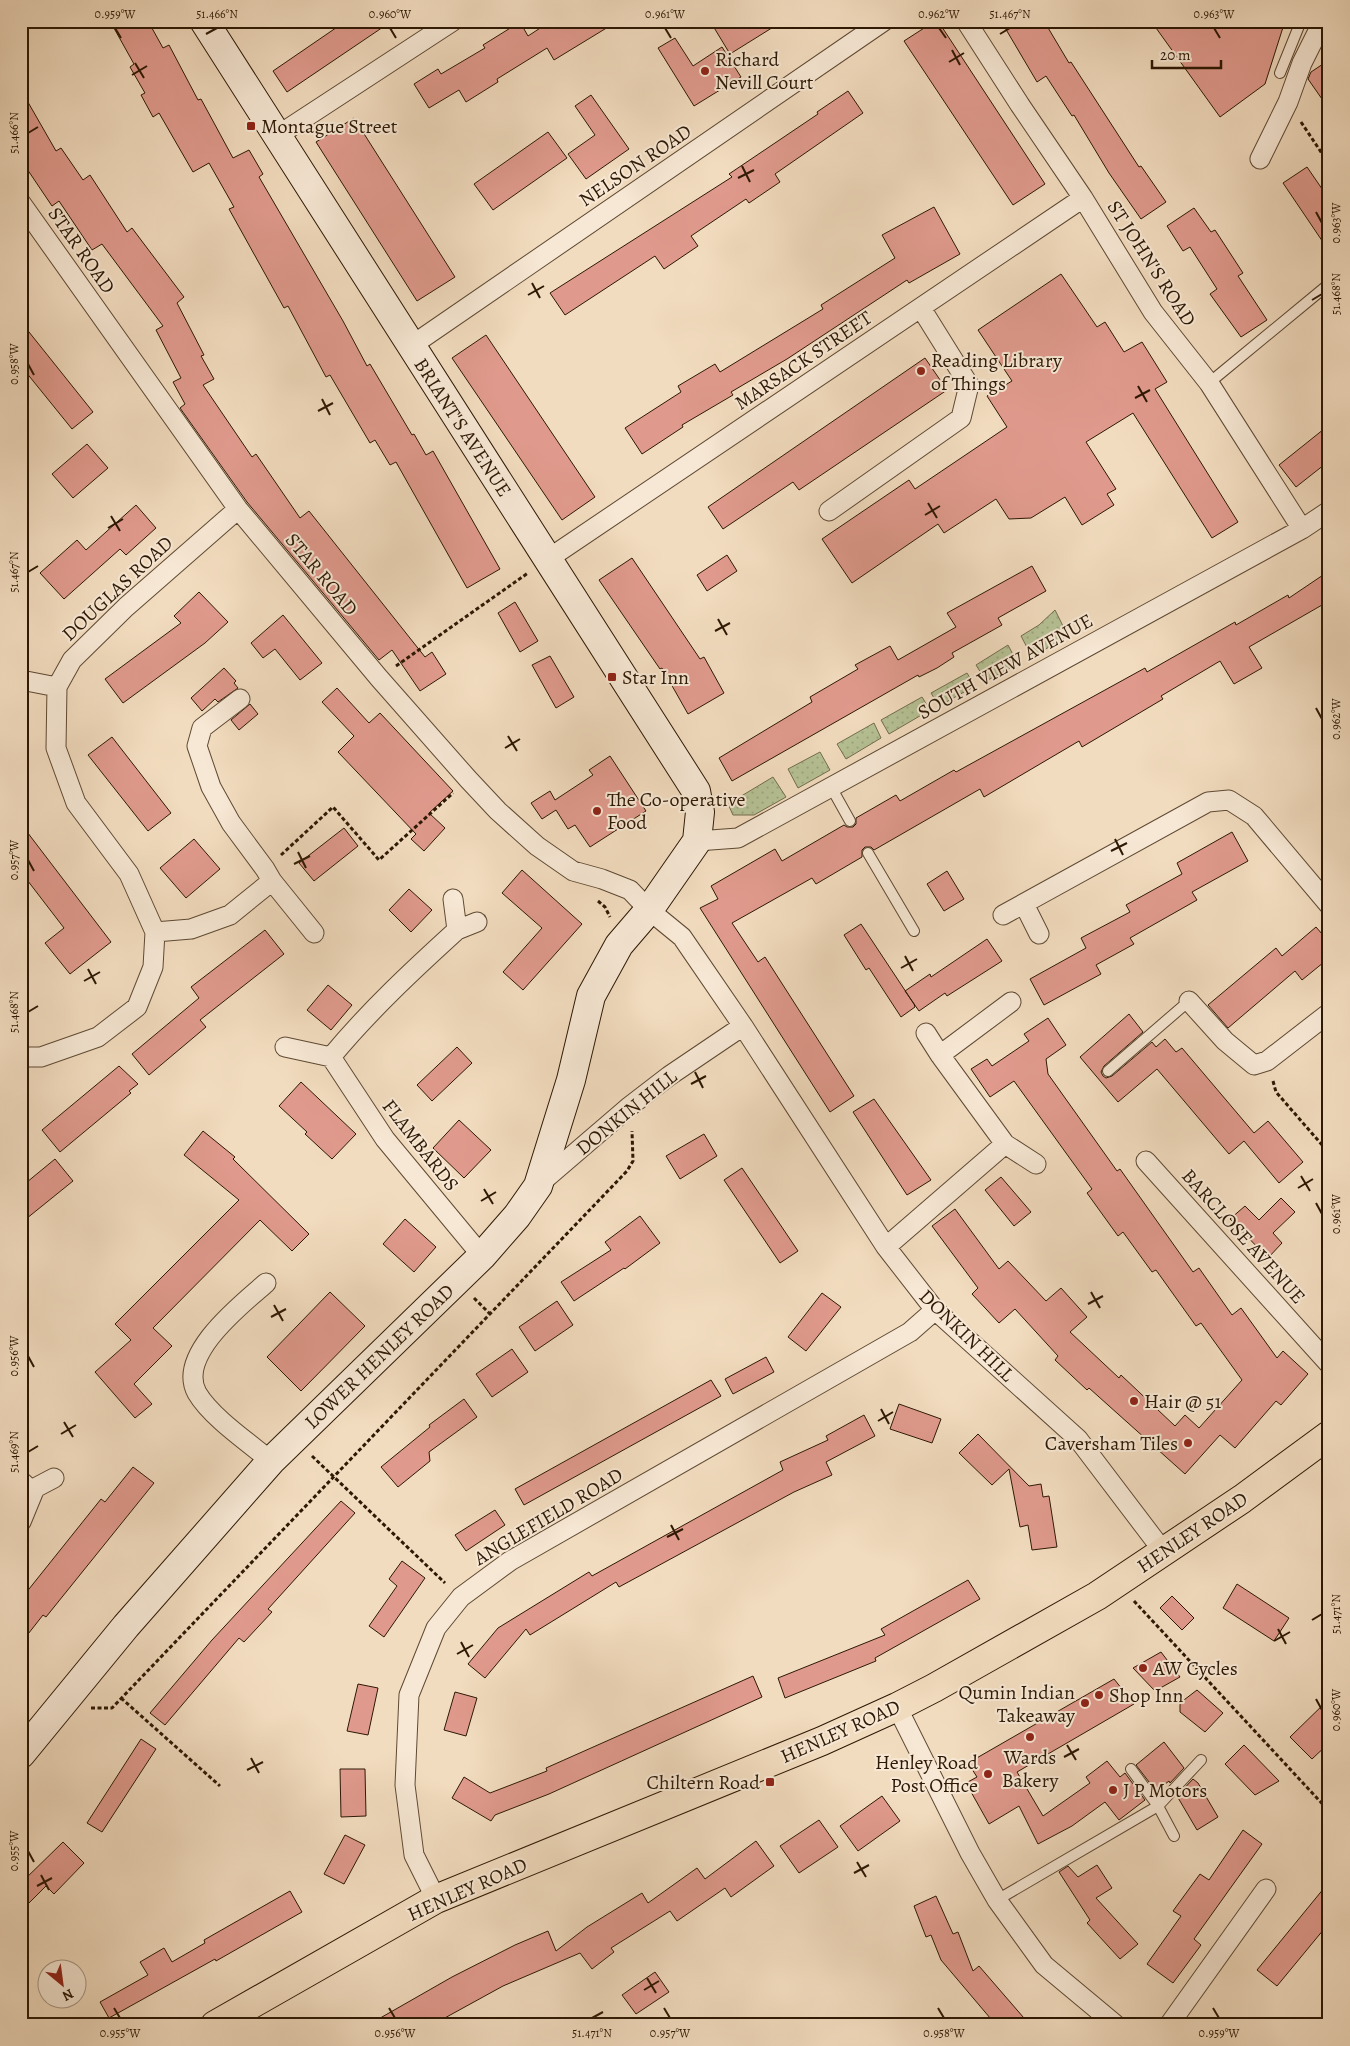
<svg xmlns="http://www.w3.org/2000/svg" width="1350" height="2046" viewBox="0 0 1350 2046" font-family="Alegreya,serif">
<defs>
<pattern id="grass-dots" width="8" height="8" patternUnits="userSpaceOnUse" patternTransform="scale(1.25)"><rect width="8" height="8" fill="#b6c295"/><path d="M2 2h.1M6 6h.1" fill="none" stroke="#9da67f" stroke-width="1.8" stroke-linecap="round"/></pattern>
</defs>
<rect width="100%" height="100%" fill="#f2dcbf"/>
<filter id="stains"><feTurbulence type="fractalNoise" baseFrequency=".004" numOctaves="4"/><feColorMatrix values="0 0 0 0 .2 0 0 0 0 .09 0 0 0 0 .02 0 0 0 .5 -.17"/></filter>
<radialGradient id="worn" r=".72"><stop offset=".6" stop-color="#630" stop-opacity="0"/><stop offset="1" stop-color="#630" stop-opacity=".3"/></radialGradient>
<path fill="url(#grass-dots)" stroke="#726d4c" d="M1055,610l13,26 -36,21 -11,-21 18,-11z
M1008,645l10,19 -32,17 -10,-16z
M967,673l8,13 -36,20 -8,-13z
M922,697l8,13 -41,24 -8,-14z
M874,723l7,15 -35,21 -9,-15z
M820,752l10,18 -32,18 -10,-19z
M773,777l13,20 -32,18h-21l-5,-11z"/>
<path fill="#e09a8d" stroke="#2d1804" d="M110,21h38l15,27 6,-3 29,55 3,-1 32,59 16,-8 14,24 -4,3 84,144 24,45 3,-2 42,71 2,-1 12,21 7,-4 67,118 -33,19 -71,-126 -6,3 -15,-25 -5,3 -40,-68 -4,2 -38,-71 -4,2 -55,-99 5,-2 -25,-44 -16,9 -34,-59 -6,4 -12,-22 4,-2 -15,-26 4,-3z
M346,21h46l-105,71 -14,-21z
M551,21h67l-64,39 -7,-12 -50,31 1,3 -32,20 -7,-12 -30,18 -15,-24 24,-15 3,5 44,-26 -2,-3 37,-23 8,14z
M710,21h73l-53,33z
M935,21h3l107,163 -32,21 -109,-164z
M1001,21h43l25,42 2,-1 68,105 2,-1 25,36 -25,17 -32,-46 -35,-58 -2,1 -26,-40 -9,6z
M1151,21h134l-20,63 -45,33z
M675,38l18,28 29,-19 19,30 -47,29 -36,-58z
M1329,60v49l-21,-30 3,-7z
M21,90l35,61 5,-3 22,32 7,-5 37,57 5,-4 52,69 -7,6 27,52 -3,1 13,23 -11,6 49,72 4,-3 44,64 9,-7 116,146 7,-5 14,22 -26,17 -28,-41 -13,10 -132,-158 -67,-94 5,-4 -12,-22 8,-4 -25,-48 7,-4 -61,-82 -10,6 -33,-49 -7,5 -31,-46z
M848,91l15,22 -88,61 5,8 -31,21 -3,-4 -55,37 7,10 -34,23 -9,-13 -90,59 -15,-22 182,-116 -3,-3 89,-60 -1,-2z
M591,95l38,54 -43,30 -18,-25 27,-19 -20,-29z
M354,118l101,159 -38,24 -101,-159z
M548,132l19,26 -74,52 -19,-26z
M1307,167l22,32v52l-46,-68z
M934,207l26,47 -51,29 -2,-3 -120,79 -56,33 2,3 -51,30 1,2 -41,27 -17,-26 56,-36 -3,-6 37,-22 5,8 103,-63 -2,-4 74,-47 -13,-23z
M1194,208l17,24 4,-2 28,43 -5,3 29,44 -26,17 -31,-43 7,-5 -27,-42 -7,4 -16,-25z
M1061,274l36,53 8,-5 19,30 18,-10 25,40 -12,7 83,133 -26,16 -79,-125 -47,29 30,47 -9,5 7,11 -32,20 -17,-28 -34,21 -22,1 -13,-20 -52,34 -6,-9 -86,59 -30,-44 87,-59 6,9 92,-62 -20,-31 25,-15 -34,-51z
M21,322l72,90 -21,17 -51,-63z
M486,335l109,162 -33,23 -110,-162z
M925,358l22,32 -148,100 -6,-8 -70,47 -15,-22z
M1329,425v36l-33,26 -17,-22z
M87,444l21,24 -35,30 -21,-24z
M136,505l20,23 -30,27 -6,-6 -56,50 -24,-26 37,-33 9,10z
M727,555l10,16 -30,20 -10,-16z
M632,558l68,101 4,-2 20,36 -36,21 -26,-46 -2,1 -61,-89z
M1032,566l14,25 -48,27 4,7 -50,28 2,4 -17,11 -18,9 -1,-2 -186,106 -13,-23 93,-56 -2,-5 48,-28 -3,-4 35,-19 8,14 58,-33 -9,-14z
M1329,571v30l-80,46 13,21 -28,16 -14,-23 -59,35 2,3 -81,48 -3,-6 -95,56 -4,-8 -106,61 -3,-3h-6l-3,3v7l-46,27 -4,-6 -80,45 26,39 7,-5 89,139 -24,16 -130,-204 18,-9 -7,-13 64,-37 7,12 62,-36 3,2h6l3,-3v-6l40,-23 4,6 54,-31 2,2 189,-104 2,4 88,-50 1,3 52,-30 1,3z
M199,592l29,30 -23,21 -82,60 -18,-24 76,-56 -7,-7z
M515,602l23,39 -18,11 -22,-39z
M283,615l39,48 -22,17 -25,-31 -12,9 -12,-15z
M550,656l24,41 -18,11 -24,-43z
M224,668l12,13 -2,2 4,5 -20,14 -3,-3 -13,12 -11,-13z
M337,688l32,35 11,-10 73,78 -24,22 16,15 -21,23 -13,-12 5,-5 -78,-82 16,-16 -32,-34z
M250,704l8,10 -19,16 -8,-10z
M112,737l59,76 -23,18 -60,-76z
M610,756l36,55 -56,36 -15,-22 -7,4 -12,-19 -14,9 -11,-16 19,-12 5,9 38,-25 -4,-5z
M21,824l90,118 -41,32 -25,-31 19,-15 -43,-56z
M344,828l14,18 -44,35 -15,-18z
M1232,832l16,29 -56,31 5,8 -67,38 4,6 -38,21 5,9 -57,31 -14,-26 56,-31 -5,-10 49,-26 -4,-7 56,-31 -5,-11z
M194,839l26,30 -34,29 -26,-30z
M522,870l60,54 -59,66 -20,-18 39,-44 -40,-35z
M947,871l17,28 -20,12 -17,-27z
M409,889l23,21 -21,22 -22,-22z
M861,924l53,80 1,3 -14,10 -32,-49 -3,2 -22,-35z
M1316,927l13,15v16l-27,22 -7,-9 -67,57 -20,-23 68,-57 6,8z
M265,930l19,24 -84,66 6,7 -57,48 -17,-21 67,-56 -8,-11z
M987,939l15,22 -55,35 -2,-3 -26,18 -14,-20 25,-17 1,3z
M328,985l24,20 -21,25 -24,-20z
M1129,1014l14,18 -39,34 -3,6 2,4 3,2 6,-2 40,-34 4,5 9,-8 11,13 6,-4 72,85 14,-12 35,41 -24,21 -35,-42 -15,13 -72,-85 -39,33 -38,-45z
M1048,1018l18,27 -20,14 2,15 69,97 3,-2 73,103 6,-4 33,47 9,-7 36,50 6,-7 25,23 -27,31 -5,-4 -41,47 -15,-13 -35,39 -96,-86 -2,2 -32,-30 3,-4 -43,-47 -16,14 -27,-29 6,-6 -46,-62 23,-17 44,60 9,-8 38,40 15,-13 26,29 -17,15 49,46 2,-3 54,51 10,-11 14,13 43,-48 -41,-57 -5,3 -40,-56 -4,2 -29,-40 -5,4 -31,-43 5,-4 -78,-108 -24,16 -19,-28 16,-10 5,7 37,-25 -5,-7z
M457,1047l15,16 -40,38 -15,-16z
M119,1066l19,18 -9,7 2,2 -71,59 -18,-22z
M301,1082l55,52 -24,25 -27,-25 2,-2 -28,-26z
M874,1099l57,81 -24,15 -54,-83z
M459,1120l32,30 -27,28 -31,-30z
M203,1131l32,26 -2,2 76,75 -17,17 -32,-31 -107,108 19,18 -38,38 18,20 -17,14 -40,-46 36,-32 -16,-16 124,-124 -55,-45z
M704,1134l13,22 -37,23 -14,-23z
M55,1159l18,22 -52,42v-36z
M742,1168l56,83 -18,12 -56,-83z
M1001,1177l30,35 -17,14 -29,-36z
M1281,1198l14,14 -22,21 9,10 -14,15 -38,-39 15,-13 14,14z
M640,1216l20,27 -35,26 -1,-1 -50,33 -13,-19 50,-32 -6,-8z
M405,1219l31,28 -22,25 -31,-28z
M330,1292l35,34 -64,65 -34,-34z
M822,1293l19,14 -35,44 -18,-14z
M557,1301l16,24 -38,26 -16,-24z
M512,1349l16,23 -36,25 -16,-23z
M766,1357l8,15 -41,22 -8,-15z
M711,1380l10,16 -197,109 -9,-16z
M464,1399l13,18 -48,35 1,9 -32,26 -17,-20 49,-40 -1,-2z
M899,1404l42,15 -9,24 -42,-14z
M864,1415l11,21 -49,26 6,13 -38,17 -175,95 -3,-5 -86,53 -4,-6 -41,49 -17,-14 30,-36 91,-56 3,4 191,-106 -3,-8 48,-22 -2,-4z
M978,1434l51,52 12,-2 2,13 6,-1 8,51 -25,3 -4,-25 -8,2 -11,-58 -17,16 -33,-32z
M133,1467l21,16 -108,134 -3,-2 -22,28v-44l80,-100 4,3z
M341,1501l14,12 -87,96 4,3 -28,30 -5,-4 -74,87 -15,-12 62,-73z
M495,1510l10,15 -39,26 -11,-16z
M402,1561l23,17 -41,59 -15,-11 28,-40 -8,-7z
M968,1580l12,19 -105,59 1,3 -91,37 -7,-20 107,-43 -4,-6z
M1237,1584l52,34 -15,23 -51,-33z
M1172,1596l22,22 -12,12 -22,-22z
M1161,1652l19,25 -25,14 -22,-23z
M753,1676l9,21 -213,97 -54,21 -4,6 -39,-23 12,-21 26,16 57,-22 -1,-3z
M1114,1679l20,25 -117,68 26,44 47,-33 -4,-6 21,-16 13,16 5,-4 20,27 -26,20 -14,-18 -33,24 -34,18 -19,-38 -30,18 -23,-41 11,-6 -9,-14z
M358,1684l20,4 -10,47 -21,-4z
M1197,1690l26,23 -18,19 -25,-20v-9z
M455,1692l22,6 -11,38 -22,-6z
M1329,1699v44l-17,16 -22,-22z
M141,1739l15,10 -54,83 -15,-9z
M1164,1742l20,26 -14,15 -1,-2 -13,10 -20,-26z
M1244,1745l35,36 -24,14 -30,-31z
M340,1769h25l1,47 -25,1z
M1193,1779l5,4 20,34 -21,13 -20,-34z
M882,1796l18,25 -42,30 -18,-25z
M819,1820l19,27 -39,26 -19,-27z
M1243,1830l19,14 -68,95 7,6 -28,38 -26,-19 34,-48 -8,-5 27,-37 9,6z
M345,1835l20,10 -21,39 -20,-10z
M756,1841l18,25 -43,31 -6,-9 -48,33 -7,-10 -59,37 3,4 -22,17 -12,-16 -77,33 -71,39h-64l84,-48 63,-32 33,-14 8,20 31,-24 55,-34 6,10 49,-35 8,11z
M63,1842l21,21 -30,31 -8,-8 -25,25v-28z
M1097,1865l15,23 -16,10 42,46 -18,15 -33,-36 3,-3 -31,-48 9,-6 10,11z
M1329,1882v41l-52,63 -20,-16z
M290,1891l12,21 -86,49 -1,-2 -106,59 -9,-16 48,-27 -8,-13 24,-14 8,14 33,-19 -1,-3z
M936,1896l17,38 5,-2 15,39 6,-5 51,59h-34l-55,-65 -10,-25 -5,2 -12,-31z
M655,1972l14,20 -33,22 -14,-19z"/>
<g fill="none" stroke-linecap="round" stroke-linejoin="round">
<g stroke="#5e4933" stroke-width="12">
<path id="service" d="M1280,73l21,-52
M1209,383l120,-99
M831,787l19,34
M868,853l46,78
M1108,1071l81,-70
M21,1475l14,13
M1131,1769l27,37 16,30
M997,1900l161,-94 43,-46"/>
</g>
<g stroke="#5e4933" stroke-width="21">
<path id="minor" d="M966,21l54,84 63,93 70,114 56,71 93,146
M277,136l176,-115
M1260,159l28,-57 14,-39 21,-42
M21,203l217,306 141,169 89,101 30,32 39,35 36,25 29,8 28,11 19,20 33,27 61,89 143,221 49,63 143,129 85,112
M411,346l473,-325
M829,511l132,-93 8,-33 -48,-77
M548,559l535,-361
M21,680l36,7
M697,841l41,-3 564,-309 27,-18
M272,881l42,52
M453,899l4,31c-44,40 -88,81 -126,127l54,82 97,117
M1024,904l15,30
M1003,915l205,-113 21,-2 25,16 75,89
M457,930l20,-8
M155,932l36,-3 39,-14 42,-34 -7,-12 -34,-46 -20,-36 -14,-41 5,-18 38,-29
M1189,1001l36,40 29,24 13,-4 62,-48
M926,1033l14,22 65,89
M285,1047l46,10
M940,1055l71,-53
M21,1057h20l57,-20 39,-30 16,-40 2,-35 -26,-58 -53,-71 -20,-55 1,-61 15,-27 54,-53 112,-98
M1146,1161l183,203
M538,1185l92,-79 39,-30 74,-50
M886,1247l119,-103 31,20
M266,1283c-24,21 -90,72 -69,110 14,24 52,50 74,68
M21,1522l14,-34 19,-10
M897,1707l73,146 27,47 47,65 72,60
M436,1899l-22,-44 -9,-70 4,-90 27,-67 25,-31 49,-36 400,-229 25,-22
M1169,2025l97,-136"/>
</g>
<g stroke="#2d1804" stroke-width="30">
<path id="secondary" d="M21,1754l105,-128 145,-165 211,-205 35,-40 21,-30 33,-106 20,-84 28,-51 30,-35 48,-69 3,-29 -4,-21 -492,-770"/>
</g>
<g stroke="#2d1804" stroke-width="30">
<path id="primary" d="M215,2025l221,-126 386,-158 75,-34 37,-19 163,-92 145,-97 87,-64"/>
</g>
<path stroke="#2d1804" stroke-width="3" stroke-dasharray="4 2.5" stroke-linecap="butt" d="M1301,122l28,42
M396,666l132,-93
M281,855l52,-48 46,53 74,-67
M598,901l7,6 5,10
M1273,1081l3,11 47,54
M474,1298l15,15
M312,1456l133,127
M1134,1601l195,210
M121,1698l99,88
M91,1708h21l515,-537 6,-10 -1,-30"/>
<use href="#service" stroke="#f7e8d5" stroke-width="10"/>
<use href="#minor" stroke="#f7e8d5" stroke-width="19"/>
<use href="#secondary" stroke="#f7e8d5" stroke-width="28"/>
<use href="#primary" stroke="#f2dcbf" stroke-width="28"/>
</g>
<path fill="none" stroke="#2d1804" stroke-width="2" d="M115,28l6,10M390,28l6,10M665,28l6,10M939,28l7,10M1214,28l6,10M206,34l11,-6M1000,34l10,-6M952,50l8,15M949,62l15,-9M135,63l9,15M132,75l15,-9M28,133l10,-6M742,166l8,16M738,178l16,-8M1316,212l6,11M532,283l8,15M528,295l16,-9M1312,300l10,-6M28,364l6,11M1138,386l9,16M1135,398l15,-8M322,399l8,16M318,411l15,-8M928,503l9,15M925,515l15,-9M111,516l9,15M108,528l15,-9M28,572l10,-6M718,619l9,16M715,631l15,-8M1316,708l6,11M508,736l9,15M505,748l15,-9M1115,839l8,16M1111,851l16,-8M298,852l8,16M28,860l6,11M294,864l16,-8M905,956l8,15M901,968l16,-9M88,969l8,15M84,981l16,-9M28,1012l10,-6M695,1072l8,16M691,1084l15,-8M1301,1176l9,15M1298,1188l15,-9M484,1189l9,15M481,1201l15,-9M1316,1203l6,11M1091,1292l9,16M1088,1304l15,-8M274,1305l9,16M271,1317l15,-8M28,1356l6,11M881,1409l8,15M878,1421l15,-9M64,1422l9,15M61,1434l15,-9M28,1452l10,-6M671,1525l8,15M667,1537l16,-8M1312,1620l10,-6M1278,1629l8,15M1274,1641l16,-9M461,1642l8,15M457,1654l16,-9M1316,1699l6,11M1067,1745l9,15M1064,1757l15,-8M251,1758l8,15M247,1770l16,-8M28,1851l6,11M857,1862l9,15M854,1873l15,-8M41,1875l8,15M37,1886l15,-8M647,1978l9,15M644,1990l15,-9M114,2008l6,10M389,2008l6,10M664,2008l6,10M938,2008l6,10M1213,2008l6,10M592,2018l11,-6"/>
<g fill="#8f2418" stroke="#f7e8d5" stroke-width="2">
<circle cx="705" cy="71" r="5"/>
<rect x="246" y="121" width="10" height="10" rx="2.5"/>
<circle cx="921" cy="371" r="5"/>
<rect x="607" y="672" width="10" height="10" rx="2.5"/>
<circle cx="597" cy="811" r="5"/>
<circle cx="1134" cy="1401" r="5"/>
<circle cx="1188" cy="1443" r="5"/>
<circle cx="1143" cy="1668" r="5"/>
<circle cx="1099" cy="1695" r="5"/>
<circle cx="1085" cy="1703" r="5"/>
<circle cx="1030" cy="1737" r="5"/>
<circle cx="988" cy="1774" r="5"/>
<rect x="765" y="1777" width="10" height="10" rx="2.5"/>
<circle cx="1113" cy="1790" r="5"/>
</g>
<g text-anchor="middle" stroke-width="4" stroke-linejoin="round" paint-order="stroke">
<g font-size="20" fill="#2d1804" stroke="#f7e8d5" text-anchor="start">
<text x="715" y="66">Richard<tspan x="715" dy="23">Nevill Court</tspan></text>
<text x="261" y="133">Montague Street</text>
<text x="931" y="367">Reading Library<tspan x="931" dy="23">of Things</tspan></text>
<text x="622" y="684">Star Inn</text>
<text x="607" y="806">The Co-operative<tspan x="607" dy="23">Food</tspan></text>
<text x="1144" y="1408">Hair @ 51</text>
<text x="1178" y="1450" text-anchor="end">Caversham Tiles</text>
<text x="1153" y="1675">AW Cycles</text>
<text x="1075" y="1699" text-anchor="end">Qumin Indian<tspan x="1075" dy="23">Takeaway</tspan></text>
<text x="1109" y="1702">Shop Inn</text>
<text x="1030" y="1764" text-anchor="middle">Wards<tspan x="1030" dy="23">Bakery</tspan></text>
<text x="978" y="1769" text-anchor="end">Henley Road<tspan x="978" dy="23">Post Office</tspan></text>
<text x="760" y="1789" text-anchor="end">Chiltern Road</text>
<text x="1123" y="1797">J P Motors</text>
</g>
<g font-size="20" fill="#2d1804" stroke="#f7e8d5">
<text transform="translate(635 165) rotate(-34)" y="7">NELSON ROAD</text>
<text transform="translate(82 250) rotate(55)" y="7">STAR ROAD</text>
<text transform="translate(1152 263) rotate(57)" y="7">ST JOHN'S ROAD</text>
<text transform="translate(803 360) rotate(-34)" y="7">MARSACK STREET</text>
<text transform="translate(463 427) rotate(57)" y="7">BRIANT'S AVENUE</text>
<text transform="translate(322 574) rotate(50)" y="7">STAR ROAD</text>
<text transform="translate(117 588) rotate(-43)" y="7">DOUGLAS ROAD</text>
<text transform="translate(1005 666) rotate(-29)" y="7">SOUTH VIEW AVENUE</text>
<text transform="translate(626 1112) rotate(-39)" y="7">DONKIN HILL</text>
<text transform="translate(421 1145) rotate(52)" y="7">FLAMBARDS</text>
<text transform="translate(1244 1236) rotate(48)" y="7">BARCLOSE AVENUE</text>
<text transform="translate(967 1335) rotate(44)" y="7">DONKIN HILL</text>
<text transform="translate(379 1356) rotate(-44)" y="7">LOWER HENLEY ROAD</text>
<text transform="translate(548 1516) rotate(-31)" y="7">ANGLEFIELD ROAD</text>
<text transform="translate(1192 1532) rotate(-34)" y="7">HENLEY ROAD</text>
<text transform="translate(840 1731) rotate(-24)" y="7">HENLEY ROAD</text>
<text transform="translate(467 1889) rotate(-24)" y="7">HENLEY ROAD</text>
</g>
</g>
<rect width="1350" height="2046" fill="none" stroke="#f2dcbf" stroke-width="55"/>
<g transform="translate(62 1984) rotate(151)"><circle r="24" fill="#f7e8d5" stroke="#a69581"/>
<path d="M0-4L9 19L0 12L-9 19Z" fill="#8f2418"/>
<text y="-8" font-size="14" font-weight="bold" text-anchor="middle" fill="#2d1804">N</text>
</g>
<path d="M1152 60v8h69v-8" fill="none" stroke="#2d1804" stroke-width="2.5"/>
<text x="1160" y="60" font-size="15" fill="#2d1804" stroke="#f7e8d5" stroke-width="4" paint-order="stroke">20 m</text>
<rect x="28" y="28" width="1294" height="1990" fill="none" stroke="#2d1804" stroke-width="2"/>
<g font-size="12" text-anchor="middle" fill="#2d1804">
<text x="115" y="18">0.959°W</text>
<text x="217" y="18">51.466°N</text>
<text x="390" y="18">0.960°W</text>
<text x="665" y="18">0.961°W</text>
<text x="939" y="18">0.962°W</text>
<text x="1010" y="18">51.467°N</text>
<text x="1214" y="18">0.963°W</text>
<text transform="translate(14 133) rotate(-90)" y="4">51.466°N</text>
<text transform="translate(1336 223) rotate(-90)" y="4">0.963°W</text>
<text transform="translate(1336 294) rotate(-90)" y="4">51.468°N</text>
<text transform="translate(14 364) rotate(-90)" y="4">0.958°W</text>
<text transform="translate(14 572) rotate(-90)" y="4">51.467°N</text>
<text transform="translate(1336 719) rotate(-90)" y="4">0.962°W</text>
<text transform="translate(14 860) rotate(-90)" y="4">0.957°W</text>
<text transform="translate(14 1012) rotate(-90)" y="4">51.468°N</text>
<text transform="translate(1336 1214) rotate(-90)" y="4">0.961°W</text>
<text transform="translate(14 1356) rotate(-90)" y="4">0.956°W</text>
<text transform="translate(14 1452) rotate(-90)" y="4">51.469°N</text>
<text transform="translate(1336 1614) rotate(-90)" y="4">51.471°N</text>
<text transform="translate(1336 1710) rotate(-90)" y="4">0.960°W</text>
<text transform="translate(14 1851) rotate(-90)" y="4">0.955°W</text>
<text x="120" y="2037">0.955°W</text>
<text x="395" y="2037">0.956°W</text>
<text x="592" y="2037">51.471°N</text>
<text x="670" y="2037">0.957°W</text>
<text x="944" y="2037">0.958°W</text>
<text x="1219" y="2037">0.959°W</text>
</g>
<rect width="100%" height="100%" filter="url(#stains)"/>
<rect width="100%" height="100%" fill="url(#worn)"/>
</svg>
